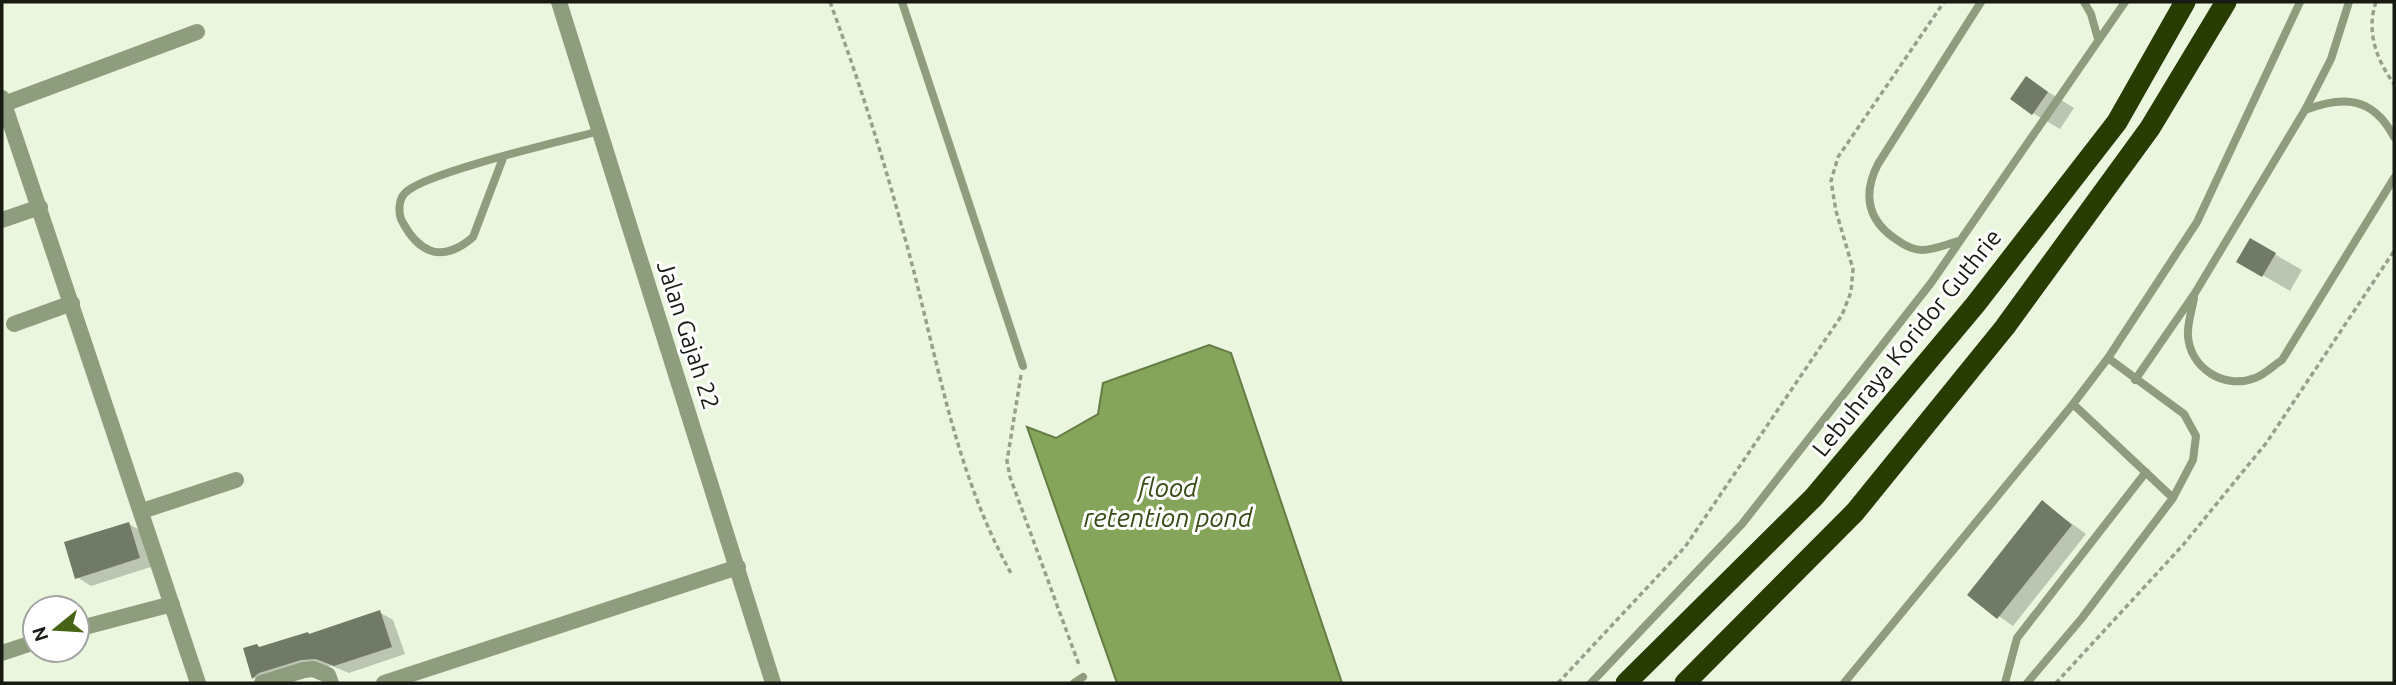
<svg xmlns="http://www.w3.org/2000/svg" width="2396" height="685" viewBox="0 0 2396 685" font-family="Ubuntu,sans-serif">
<rect width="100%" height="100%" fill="#ebf6df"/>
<path fill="#85a55a" stroke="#647c45" stroke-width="2" d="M1209,345l22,8 111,330h-225l-90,-256 29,11 42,-24 5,-31z"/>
<path fill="#0003" d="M2026,78l48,30 -14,21 -27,-16z
M2250,240l52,30 -12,21 -52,-30z
M2042,502l44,32 -73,92 -44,-31z
M129,524l14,8 11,34 -63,20 -14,-9z
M379,612l14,8 12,34 -56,19 -17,-7 -16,1 -53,16 -9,-5 -9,-29 12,-3 5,2 48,-13z"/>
<path fill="#717a66" d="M2026,76l22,16 -16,23 -22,-16z
M2250,238l26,15 -14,24 -26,-15z
M2042,500l30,25 -75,94 -30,-24z
M129,522l11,36 -65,21 -11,-37z
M380,610l12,37 -58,19 -18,-7 -15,1 -42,13 -7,6 -9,-31 14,-4 2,3 49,-15 1,2z"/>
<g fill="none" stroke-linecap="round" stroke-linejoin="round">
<path stroke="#97a08f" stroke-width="3.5" stroke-dasharray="5 3.5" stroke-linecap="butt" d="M830,2c33,89 60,178 84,270 26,102 45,209 98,303
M2376,2c-10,29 0,57 18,82
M1021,375l-14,86 3,16 69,188
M1558,683l127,-136 157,-232 9,-23 2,-23 -17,-58 -5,-30 7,-24 106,-155
M2056,683l127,-138 84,-103 127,-191"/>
<path stroke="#8e9d7d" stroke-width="8" d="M902,2l121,364
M2084,2l7,12 7,25
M2305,110c39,-15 68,-13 89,27
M503,158l-30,79c-11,10 -29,20 -44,13 -12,-5 -20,-16 -26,-27 -5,-8 -5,-23 2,-30 18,-20 161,-53 195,-62
M1959,241c-12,3 -25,9 -37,9 -10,0 -18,-5 -25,-10 -29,-19 -35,-45 -19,-76l103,-162
M2194,298c-2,12 -7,26 -6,38 2,32 36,54 67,42 9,-3 18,-12 27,-18l112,-182
M2135,380l60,-87 110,-183 26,-51 18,-57
M2073,404l100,94
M1074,683l9,-6
M1591,683l151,-159 189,-241 194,-281
M1844,683l229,-279 35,-46 89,-136 103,-220
M2005,683l12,-45 129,-166
M2027,683l55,-65 91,-120 20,-38 3,-24 -12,-22 -76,-56"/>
<path stroke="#8e9d7d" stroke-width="16" d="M559,2l214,681
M2,98l196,585
M4,104l193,-72
M2,220l38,-13
M14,324l58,-21
M142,511l94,-31
M77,629l95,-25
M2,653l33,-11
M262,683l42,-13 9,-1 15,6 3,8
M384,683l354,-116"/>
<path stroke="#273c00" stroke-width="21" d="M1626,683l188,-186 161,-192 142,-183 68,-120
M1685,683l170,-171 150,-185 145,-199 76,-126"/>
</g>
<g text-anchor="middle" stroke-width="6" stroke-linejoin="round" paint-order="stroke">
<g font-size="24" fill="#171b13" stroke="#fff">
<text transform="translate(688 335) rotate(72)" y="8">Jalan Gajah 22</text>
<text transform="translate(1907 343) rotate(-51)" y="8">Lebuhraya Koridor Guthrie</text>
</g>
<g font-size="26" font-style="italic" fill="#374c16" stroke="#fff">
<text x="1168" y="497">flood<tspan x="1168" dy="30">retention pond</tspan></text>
</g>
</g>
<rect width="2396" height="685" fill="none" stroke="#171b13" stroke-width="7"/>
<g transform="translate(56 629) rotate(252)"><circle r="33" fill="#ffffff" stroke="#a2a4a1" stroke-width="2"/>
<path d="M0-5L12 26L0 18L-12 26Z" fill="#476416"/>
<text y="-10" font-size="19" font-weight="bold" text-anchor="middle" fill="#171b13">N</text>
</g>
</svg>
